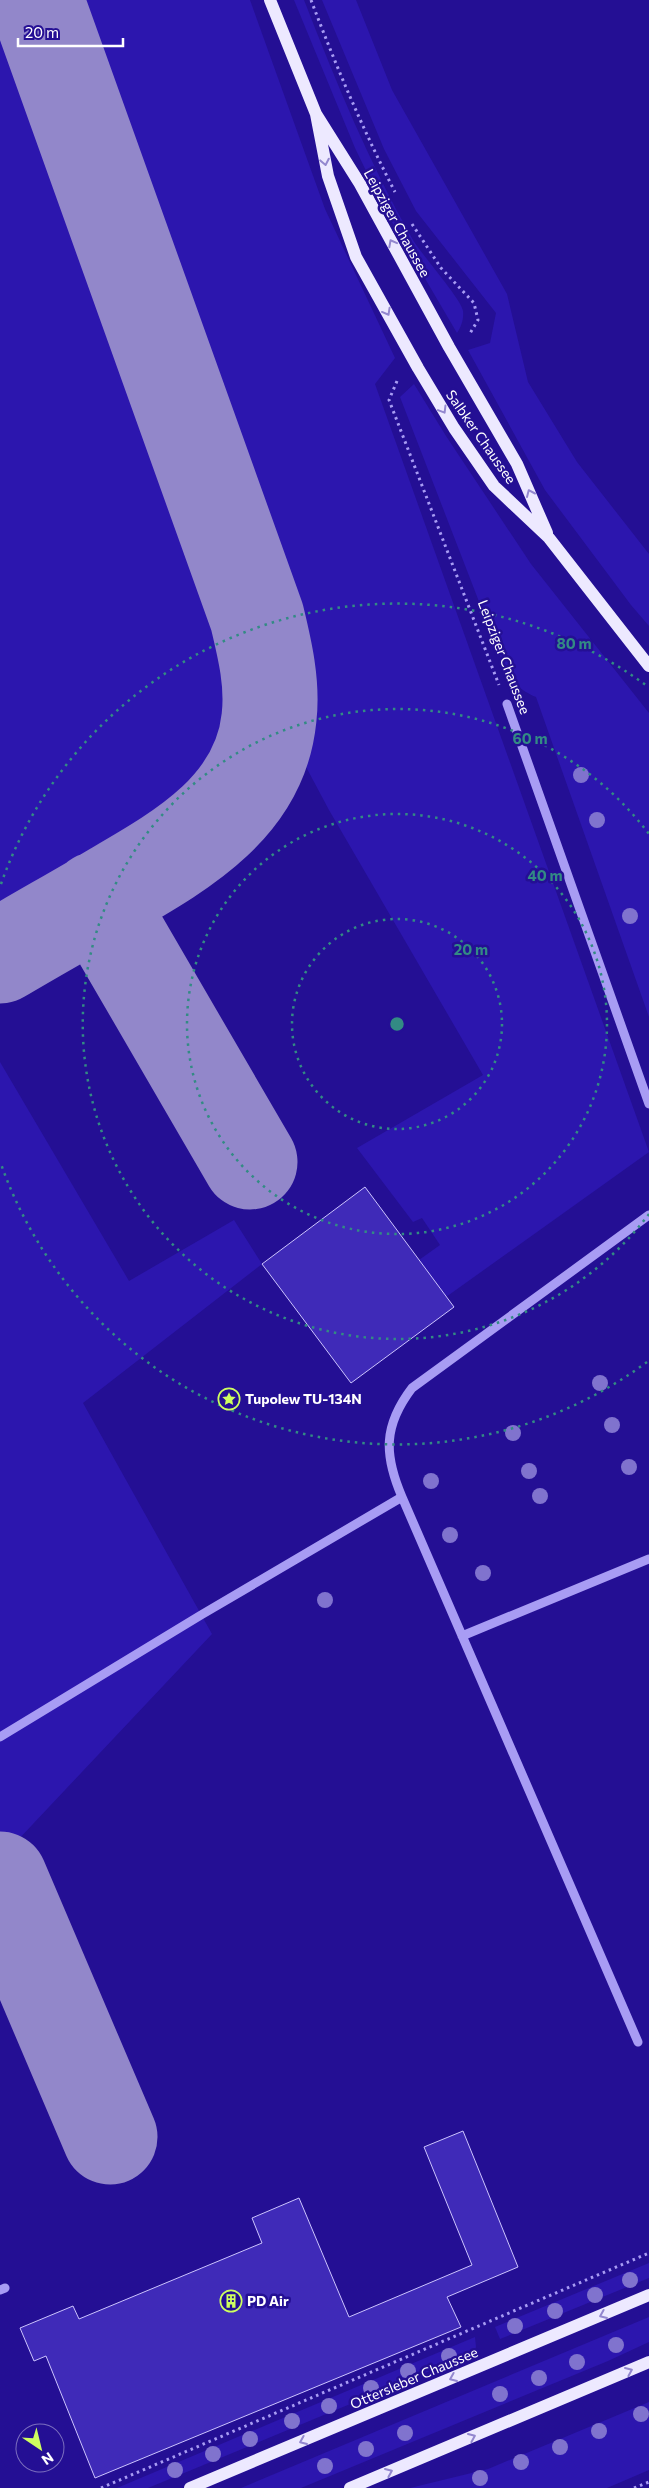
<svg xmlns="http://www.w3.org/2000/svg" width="649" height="2488" viewBox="0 0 649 2488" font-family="Commissioner,sans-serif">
<rect width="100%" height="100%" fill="#240f94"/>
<path fill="#2c16ae" d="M80,0h170l75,209 70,149 -20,26 274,768 -203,145 -27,-37 21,-15 -18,-27 -9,4 -56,-74 126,-73 -154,-265 -32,-60c24,-59 13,-95 -3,-154z
M294,0h10c32,82 65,163 109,240 9,15 49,60 50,71 1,8 -2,16 -6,22l-71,-121 -31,-64z
M322,0h34l36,90 115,204 21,88 49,80 72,92v72l-18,-21 -86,-115 -77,-140 22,-7 6,-30 -80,-102 -32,-62z
M0,18l216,603c5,17 12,35 14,52 11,102 -62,141 -138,183 -31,17 -61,35 -92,53z
M414,384l32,52 85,128 118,149v304l-113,-320c-24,-11 -24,-18 -36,-41l-100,-259z
M0,1062l129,219 105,-61 28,44 -179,139 129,231 -212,225z
M649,2263v15l-149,61 -5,-12z
M649,2317v25l-41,19 -307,127h-60z
M475,2337l1,10 -3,6 -325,135h-31z
M649,2402v68l-42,18h-197l78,-19z"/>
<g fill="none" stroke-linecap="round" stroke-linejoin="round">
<path stroke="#9287ca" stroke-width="95" d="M97,899l153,263
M0,956c37,-22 75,-43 112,-65 69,-40 148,-84 157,-173 4,-34 -4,-68 -12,-101l-221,-617
M0,1879l110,258"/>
</g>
<path fill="#3f2ab8" stroke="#ccc4fe" d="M365,1187l89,120 -103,76 -89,-119z
M463,2131l55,136 -71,30 14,30 -366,151 -49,-122 -12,5 -14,-33 53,-22 6,13 183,-76 -10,-25 47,-20 50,119 123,-52 -48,-118z"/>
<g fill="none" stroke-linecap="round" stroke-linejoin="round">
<path stroke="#a89cf4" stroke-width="3" stroke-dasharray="2.5 4" stroke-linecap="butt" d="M311,0c25,66 52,130 84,192
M412,224l29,44 33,35 4,17 -9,15
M397,381l-8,19 110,285
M101,2488l548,-235
M634,2488l15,-6"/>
<path stroke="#a89cf4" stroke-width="9" d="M507,704l142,400
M462,1636l187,-77
M0,1737l201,-122 201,-118
M638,2042l-236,-545c-18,-42 -19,-71 10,-109l237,-173
M0,2290l5,-2"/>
<path stroke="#ede9ff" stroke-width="12" d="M270,0l46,114 44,70 89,163 68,117 30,69
M316,114l12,62 28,81 62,111 36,60 40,58 55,52 100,128
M190,2488l459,-193
M350,2488l299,-126"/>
</g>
<g fill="#8073ce">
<circle cx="581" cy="775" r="8"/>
<circle cx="597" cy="820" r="8"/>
<circle cx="630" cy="916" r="8"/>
<circle cx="600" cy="1383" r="8"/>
<circle cx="612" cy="1425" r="8"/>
<circle cx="513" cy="1433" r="8"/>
<circle cx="629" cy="1467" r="8"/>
<circle cx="529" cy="1471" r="8"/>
<circle cx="431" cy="1481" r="8"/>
<circle cx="540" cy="1496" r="8"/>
<circle cx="450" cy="1535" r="8"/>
<circle cx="483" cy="1573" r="8"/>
<circle cx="325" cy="1600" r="8"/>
<circle cx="630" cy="2280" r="8"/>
<circle cx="595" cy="2295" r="8"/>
<circle cx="555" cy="2311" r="8"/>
<circle cx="515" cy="2326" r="8"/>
<circle cx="616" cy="2345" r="8"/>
<circle cx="449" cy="2356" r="8"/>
<circle cx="577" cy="2362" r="8"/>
<circle cx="408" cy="2371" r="8"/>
<circle cx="539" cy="2378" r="8"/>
<circle cx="371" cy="2388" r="8"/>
<circle cx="500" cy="2394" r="8"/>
<circle cx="329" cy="2406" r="8"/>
<circle cx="641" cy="2414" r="8"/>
<circle cx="292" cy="2421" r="8"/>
<circle cx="599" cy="2431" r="8"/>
<circle cx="405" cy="2433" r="8"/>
<circle cx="250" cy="2439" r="8"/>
<circle cx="560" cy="2447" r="8"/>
<circle cx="366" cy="2449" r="8"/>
<circle cx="213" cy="2454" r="8"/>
<circle cx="521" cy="2462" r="8"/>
<circle cx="325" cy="2466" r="8"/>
<circle cx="175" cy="2470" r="8"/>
<circle cx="480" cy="2478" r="8"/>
</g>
<defs><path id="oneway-chevron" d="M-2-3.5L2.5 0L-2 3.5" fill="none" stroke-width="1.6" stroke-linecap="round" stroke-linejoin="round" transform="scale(1.25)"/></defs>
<g stroke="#9387cf">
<use href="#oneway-chevron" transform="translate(325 162) rotate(79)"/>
<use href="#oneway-chevron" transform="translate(392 243) rotate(-118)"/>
<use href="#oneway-chevron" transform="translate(387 312) rotate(61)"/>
<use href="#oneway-chevron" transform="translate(443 410) rotate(59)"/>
<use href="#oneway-chevron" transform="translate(530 493) rotate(-114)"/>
<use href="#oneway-chevron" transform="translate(603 2315) rotate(157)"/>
<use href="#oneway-chevron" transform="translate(629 2371) rotate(-23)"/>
<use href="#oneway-chevron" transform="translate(453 2378) rotate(157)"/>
<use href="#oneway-chevron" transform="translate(472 2437) rotate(-23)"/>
<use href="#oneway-chevron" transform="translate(303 2441) rotate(157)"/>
<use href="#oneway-chevron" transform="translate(389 2472) rotate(-23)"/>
</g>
<g fill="none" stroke="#338b84" stroke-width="2.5" stroke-dasharray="2.5 5">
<circle cx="397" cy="1024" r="105"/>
<circle cx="397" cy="1024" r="210"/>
<path d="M649 1214A315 315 0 1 1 649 834"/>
<path d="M647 1362A420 420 0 0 1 1 1164M1 884A420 420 0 0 1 647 686"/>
</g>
<defs>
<g id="sight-ring" transform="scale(1.125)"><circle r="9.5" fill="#240f94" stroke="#ceff5f" stroke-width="1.5"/><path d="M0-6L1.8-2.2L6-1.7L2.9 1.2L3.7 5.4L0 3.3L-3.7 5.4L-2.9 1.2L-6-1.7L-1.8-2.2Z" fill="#ceff5f"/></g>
<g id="building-ring" transform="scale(1.125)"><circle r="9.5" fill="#240f94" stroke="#ceff5f" stroke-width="1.5"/><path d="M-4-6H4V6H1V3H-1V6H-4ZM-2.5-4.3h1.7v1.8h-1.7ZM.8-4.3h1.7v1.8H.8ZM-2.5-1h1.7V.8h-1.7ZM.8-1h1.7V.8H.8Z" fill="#ceff5f"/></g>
</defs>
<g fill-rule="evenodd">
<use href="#sight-ring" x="229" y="1399"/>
<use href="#building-ring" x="231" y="2301"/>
</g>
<g text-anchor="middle" stroke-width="5" stroke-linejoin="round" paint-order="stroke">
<g font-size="14" fill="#fff" stroke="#240f94">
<text transform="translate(397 223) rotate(61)" y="5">Leipziger Chaussee</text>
<text transform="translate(481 437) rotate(55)" y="5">Salbker Chaussee</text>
<text transform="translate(504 657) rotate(69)" y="5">Leipziger Chaussee</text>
<text transform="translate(414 2378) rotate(-23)" y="5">Ottersleber Chaussee</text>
</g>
<g font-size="14" font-weight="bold" fill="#fff" stroke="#240f94" text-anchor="start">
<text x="245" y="1404">Tupolew TU-134N</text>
<text x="247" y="2306">PD Air</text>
</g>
</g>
<circle cx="397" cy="1024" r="8" fill="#338b84" stroke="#240f94" stroke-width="2.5"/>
<g font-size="15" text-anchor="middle" font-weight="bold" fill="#338b84" stroke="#240f94" stroke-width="5" stroke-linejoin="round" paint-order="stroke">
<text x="574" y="649">80 m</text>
<text x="530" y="744">60 m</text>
<text x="545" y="881">40 m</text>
<text x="471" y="955">20 m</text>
</g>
<g transform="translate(40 2448) rotate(145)"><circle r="24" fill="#240f94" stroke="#7c6fbf"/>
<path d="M0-4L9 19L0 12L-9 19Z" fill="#ceff5f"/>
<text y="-8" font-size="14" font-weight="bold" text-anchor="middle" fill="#ffffff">N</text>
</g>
<path d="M18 38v8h105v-8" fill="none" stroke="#ffffff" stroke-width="2.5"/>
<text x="25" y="38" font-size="15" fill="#ffffff" stroke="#240f94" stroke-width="4" paint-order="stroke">20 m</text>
</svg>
